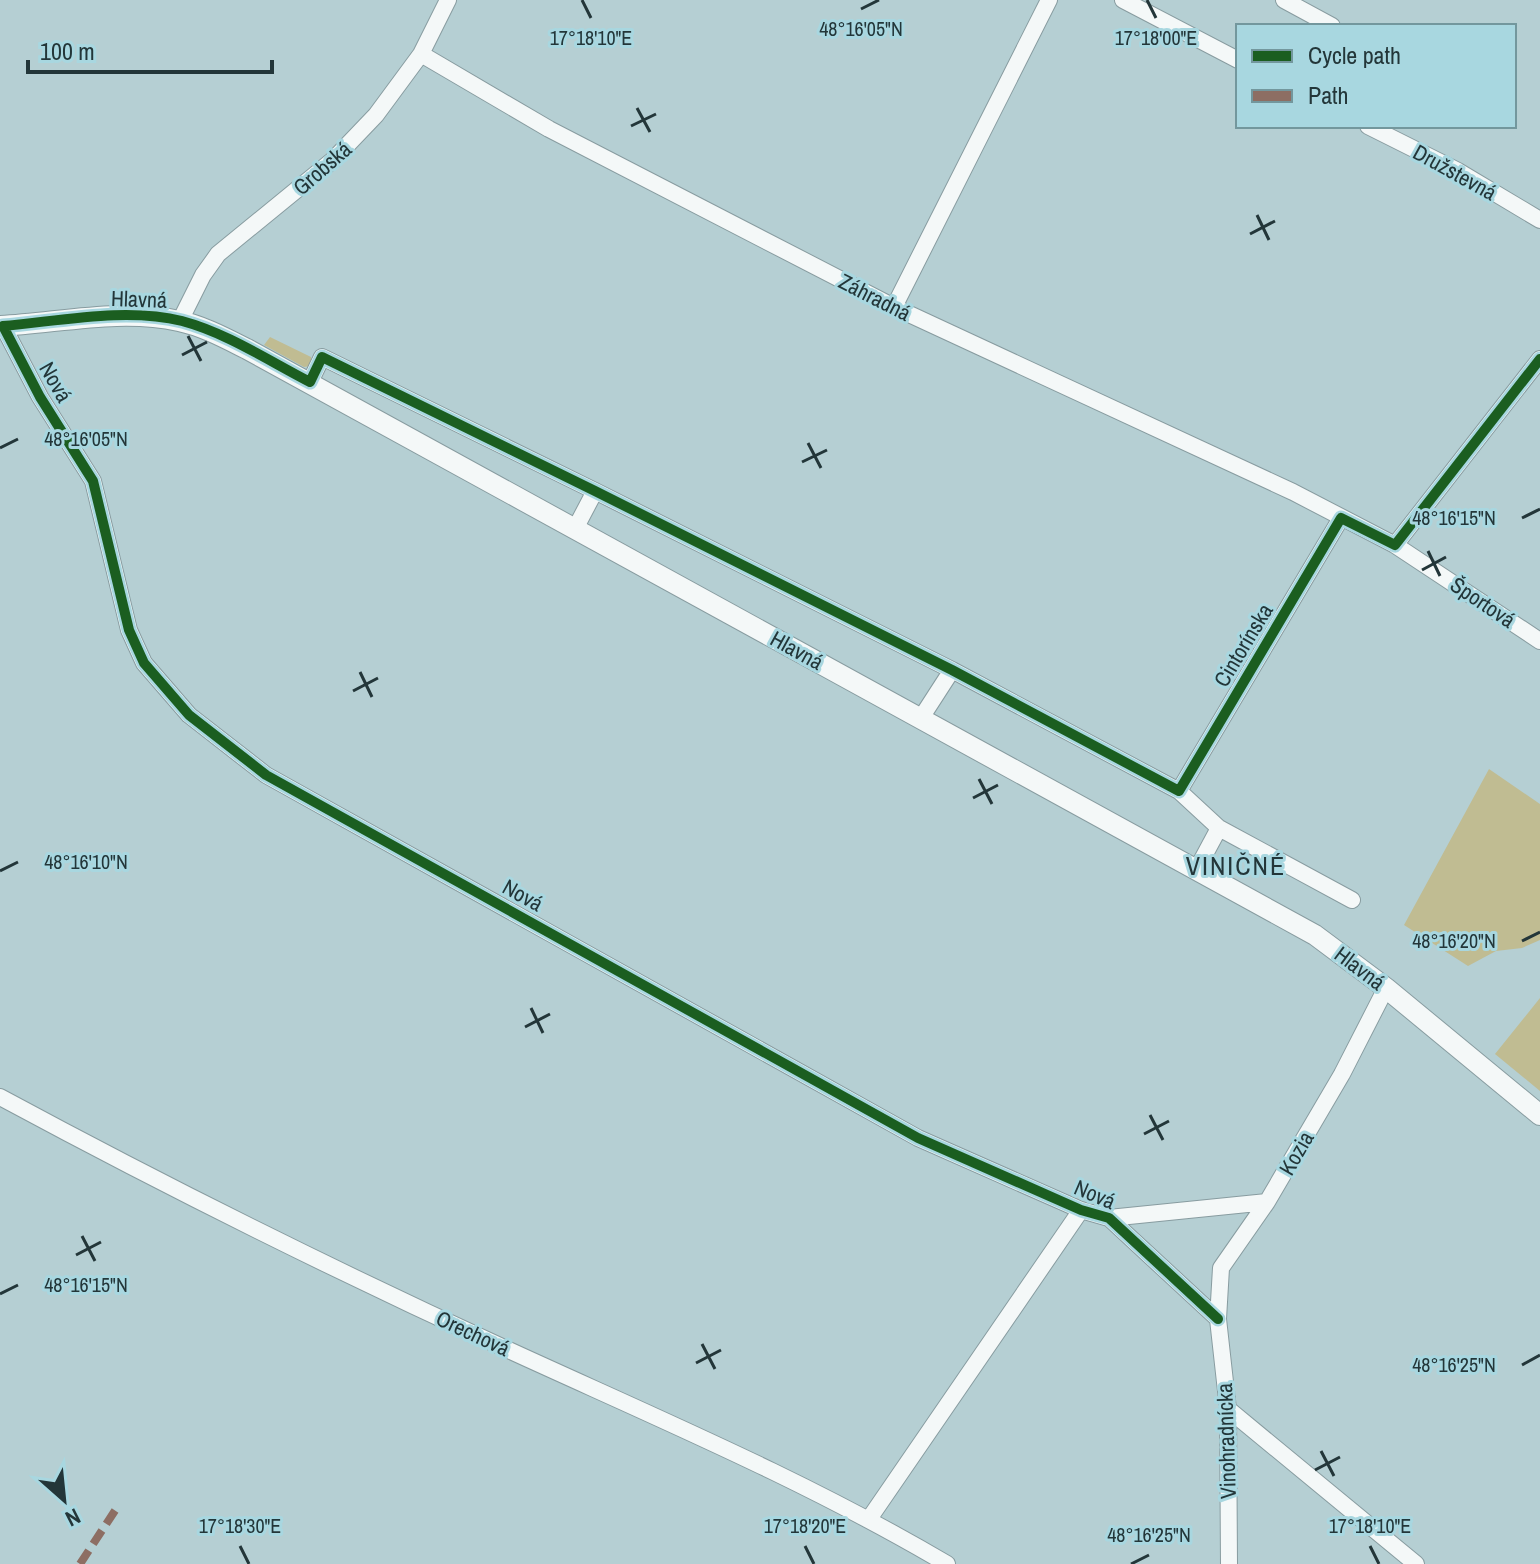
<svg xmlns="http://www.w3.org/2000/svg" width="1540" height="1564" viewBox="0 0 1540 1564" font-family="'Archivo Narrow',sans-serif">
<rect width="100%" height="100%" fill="#b5cfd3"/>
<path fill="#c0bc92" d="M270,337l41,20v9l-7,1 -40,-22z
M1489,769l51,35v136l-18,8 -26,3 -28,15 -64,-41z
M1540,998v93l-45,-37z"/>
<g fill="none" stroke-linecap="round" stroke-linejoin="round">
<g stroke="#889ca0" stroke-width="18">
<path id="minor" d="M1123,0l115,60
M1284,0l48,26
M421,54l128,75 345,178 399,185 102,53 145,96
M1368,126l90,45 82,49
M894,307l155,-307
M180,321l23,-46 15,-21 115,-94 43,-45 45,-61 27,-54
M0,329l3,-3 37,71 53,84 36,149 15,33 45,52 77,60 652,363 163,72 28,8 109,101
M310,382l12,-25 273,134 357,179 227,121 40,37 133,72
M575,529l20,-38
M1395,545l145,-186
M921,718l31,-48
M1179,791l162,-273
M1197,869l22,-41
M0,1097c165,89 332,172 502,250 150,69 303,133 445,217
M1109,1218l158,-16
M1228,1409l188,155
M869,1519l212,-309
M1229,1564l-1,-155 -10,-90 3,-51 46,-66 75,-128 44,-86"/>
</g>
<g stroke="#889ca0" stroke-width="22">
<path id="major" d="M0,326c59,-3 120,-18 179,-5 24,5 46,17 68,28l1068,586 71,53 154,127"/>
</g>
<use href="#minor" stroke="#f4f8f8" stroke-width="16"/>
<use href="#major" stroke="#f4f8f8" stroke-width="20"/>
<path stroke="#8d6e63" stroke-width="8" stroke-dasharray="16 8" stroke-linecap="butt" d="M80,1564l38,-58"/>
<g stroke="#a8d7e0" stroke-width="15">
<path id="cycleway" d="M3,326c57,-5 123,-19 179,-5 45,12 87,40 128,61l12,-25 273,134 357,179 227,121 162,-273 54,27 145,-186
M3,326l37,71 53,84 36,149 15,33 45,52 77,60 652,363 163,72 28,8 109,101"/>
</g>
<use href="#cycleway" stroke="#1b5e20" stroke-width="10"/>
</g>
<path fill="none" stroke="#233639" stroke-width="3" d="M582,0l9,18M1147,0l9,18M861,9l18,-9M637,108l13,24M631,126l25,-12M1257,215l12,25M1250,234l25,-13M188,336l13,25M182,355l25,-13M808,443l13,25M0,448l18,-9M802,462l25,-12M1522,518l18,-9M1428,551l12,25M1422,570l24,-13M360,672l12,25M353,691l25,-13M979,779l13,25M973,798l25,-13M0,871l18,-9M1522,941l18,-9M531,1008l12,25M525,1027l25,-13M1150,1115l13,25M1144,1134l25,-13M82,1236l13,25M76,1255l25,-13M0,1294l18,-9M702,1344l13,25M696,1363l25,-13M1522,1365l18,-10M1321,1451l13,25M1315,1470l25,-13M240,1546l9,18M805,1546l9,18M1370,1546l9,18M1131,1564l18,-9"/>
<g text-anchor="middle" stroke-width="6" stroke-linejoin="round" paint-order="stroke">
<g font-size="22" fill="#233639" stroke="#a8d7e0">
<text transform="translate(322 168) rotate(-41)" y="8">Grobská</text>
<text transform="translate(1455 172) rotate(29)" y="8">Družstevná</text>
<text transform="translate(875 297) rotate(27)" y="8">Záhradná</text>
<text transform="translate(139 299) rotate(2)" y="8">Hlavná</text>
<text transform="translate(56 382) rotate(60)" y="8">Nová</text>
<text transform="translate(1483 602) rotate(34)" y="8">Športová</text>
<text transform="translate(1243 645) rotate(-59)" y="8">Cintorínska</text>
<text transform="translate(797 650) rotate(29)" y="8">Hlavná</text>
<text transform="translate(523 895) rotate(29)" y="8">Nová</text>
<text transform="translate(1360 968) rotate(37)" y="8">Hlavná</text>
<text transform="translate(1296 1153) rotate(-60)" y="8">Kozia</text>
<text transform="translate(1095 1194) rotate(23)" y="8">Nová</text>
<text transform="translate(473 1333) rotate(25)" y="8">Orechová</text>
<text transform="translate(1226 1441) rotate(-92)" y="8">Vinohradnícka</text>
</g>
<g font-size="26" letter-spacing="2" fill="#233639" stroke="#a8d7e0">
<text x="1236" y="875">VINIČNÉ</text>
</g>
</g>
<g font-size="20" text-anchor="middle" fill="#233639" stroke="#a8d7e0" stroke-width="6" stroke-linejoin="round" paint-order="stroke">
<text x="861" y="36">48°16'05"N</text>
<text x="591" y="45">17°18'10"E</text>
<text x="1156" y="45">17°18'00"E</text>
<text x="86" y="446">48°16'05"N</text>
<text x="1454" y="525">48°16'15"N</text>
<text x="86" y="869">48°16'10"N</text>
<text x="1454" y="948">48°16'20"N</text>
<text x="86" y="1292">48°16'15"N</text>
<text x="1454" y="1372">48°16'25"N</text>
<text x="240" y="1533">17°18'30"E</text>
<text x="805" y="1533">17°18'20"E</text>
<text x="1370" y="1533">17°18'10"E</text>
<text x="1149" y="1542">48°16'25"N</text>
</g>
<rect x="1236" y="24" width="280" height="104" fill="#a8d7e0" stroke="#73979d" stroke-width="2"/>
<rect x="1252" y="50" width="40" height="12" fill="#1b5e20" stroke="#73979d" stroke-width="2"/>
<text x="1308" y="64" font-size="24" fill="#233639">Cycle path</text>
<rect x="1252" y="90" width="40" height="12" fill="#8d6e63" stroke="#73979d" stroke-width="2"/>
<text x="1308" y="104" font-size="24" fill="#233639">Path</text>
<g transform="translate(64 1500) rotate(153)" stroke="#a8d7e0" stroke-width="6" paint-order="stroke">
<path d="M0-6L14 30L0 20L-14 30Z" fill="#233639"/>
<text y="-12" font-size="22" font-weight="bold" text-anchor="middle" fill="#233639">N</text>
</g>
<path d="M28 60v12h244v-12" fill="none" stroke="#233639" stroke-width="4"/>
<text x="40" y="60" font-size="24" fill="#233639" stroke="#a8d7e0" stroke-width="6" paint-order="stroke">100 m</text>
</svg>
